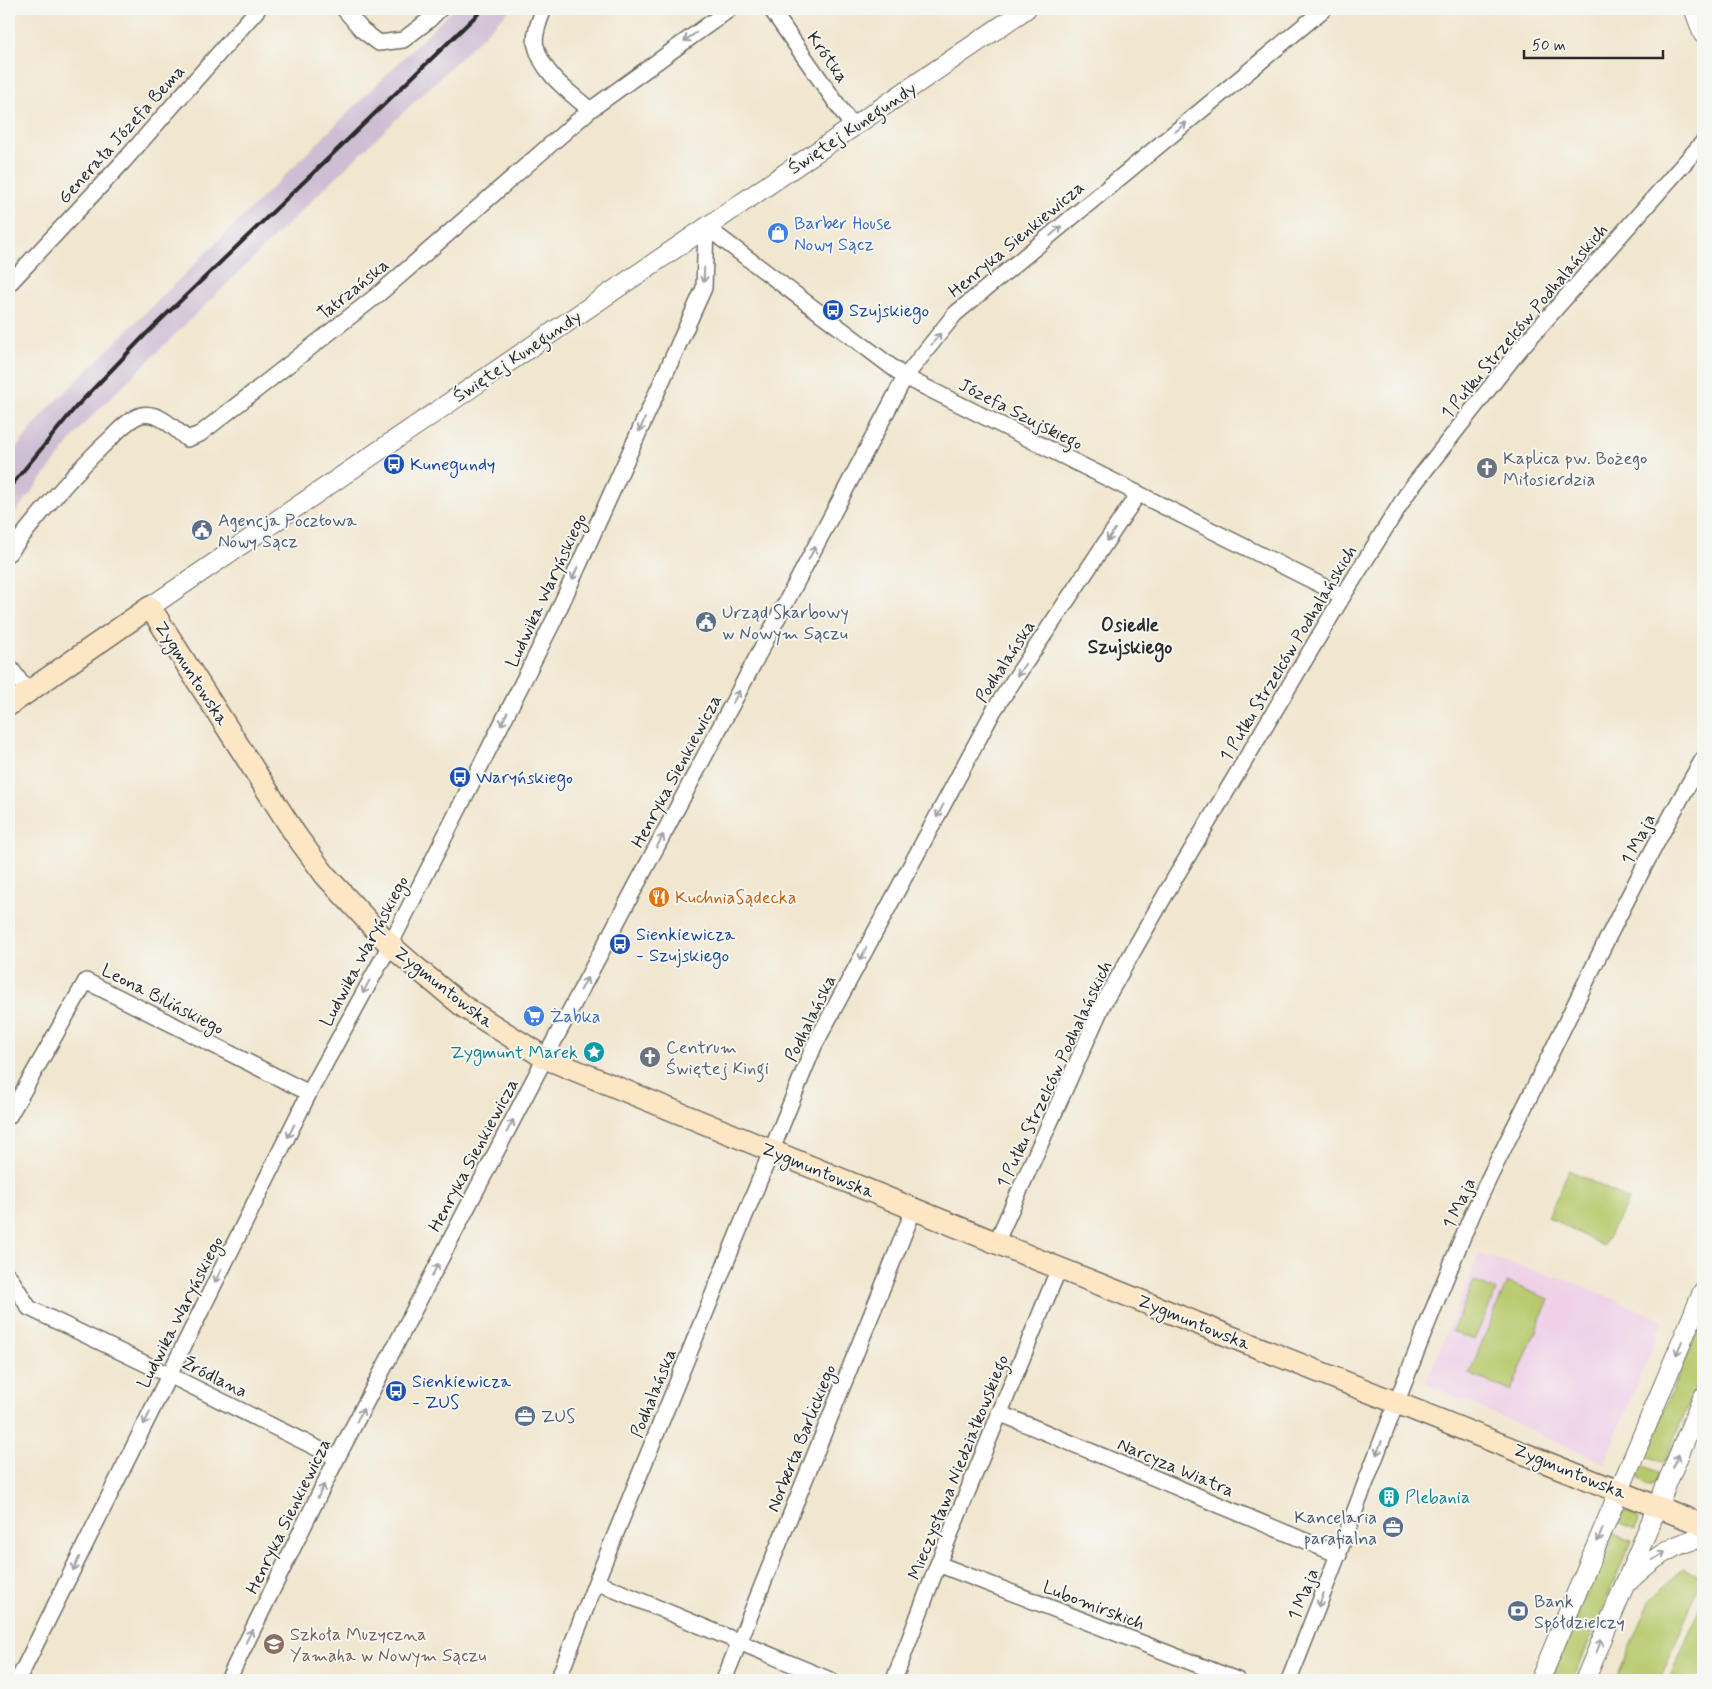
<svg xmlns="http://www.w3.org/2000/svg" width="1712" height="1689" viewBox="0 0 1712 1689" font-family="Mynerve,sans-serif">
<rect width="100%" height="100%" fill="#f6f6f2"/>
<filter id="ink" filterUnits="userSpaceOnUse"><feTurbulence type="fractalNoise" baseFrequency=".02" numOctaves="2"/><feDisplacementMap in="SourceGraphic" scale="10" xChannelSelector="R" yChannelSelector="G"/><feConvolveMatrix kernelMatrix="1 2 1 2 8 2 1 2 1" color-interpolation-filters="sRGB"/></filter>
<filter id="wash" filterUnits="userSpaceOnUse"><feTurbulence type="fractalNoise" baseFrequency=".0096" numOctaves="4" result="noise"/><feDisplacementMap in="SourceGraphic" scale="20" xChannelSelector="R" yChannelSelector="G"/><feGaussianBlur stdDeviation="1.12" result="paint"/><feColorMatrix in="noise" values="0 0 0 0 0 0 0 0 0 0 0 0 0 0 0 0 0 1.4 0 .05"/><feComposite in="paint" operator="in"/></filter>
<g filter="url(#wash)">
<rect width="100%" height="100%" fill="#f1e6ce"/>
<path fill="#efd0e7" d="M1479,1254l94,28 91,38 -60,143 -178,-80z"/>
<path fill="#cdbed3" d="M453,9h58l-208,200 -219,215 -75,97v-64l38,-47z"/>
<path fill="#b7c96c" stroke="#717a4c" d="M1569,1170l60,30 -26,46 -55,-29z
M1474,1281l22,10 -22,49 -22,-9z
M1507,1282l42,17 -38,92 -42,-17z
M1703,1318v51l-39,94 -19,-8z
M1641,1465l19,8 -4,8 -4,4c-8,0 -11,-2 -14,-10z
M1628,1512l6,1 5,7 -3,10 -18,-7 5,-10z
M1612,1533l19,8 -58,139h-22z
M1683,1568l20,9 -43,103h-44l34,-79z
M1703,1600l-1,80h-33z"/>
</g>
<g filter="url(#ink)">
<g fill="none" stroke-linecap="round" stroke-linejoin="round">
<g stroke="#706c64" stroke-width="18">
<path id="minor" d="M344,9l18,21 17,13 24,-3 26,-20 11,-11
M544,9c-4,9 -11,28 -8,37 7,29 34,46 54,64
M771,9l82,118
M706,227l199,150 438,219
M9,284l114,-122 135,-153
M9,553c31,-40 64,-80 102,-115 8,-8 18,-19 30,-23 18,-4 34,14 46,24l13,-5 180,-141 210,-183 140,-101
M9,666l18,25
M9,1116l77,-135 223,112
M996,1243l107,-239 73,-128 167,-280 65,-104 112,-143 183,-207
M9,1276l20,32 140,67 168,83
M999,1413l340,142
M938,1564l299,116
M596,1582l234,98
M18,1680l291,-587 81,-148 164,-325 150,-332 2,-61
M228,1680l109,-222 208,-400 360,-681 50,-63 369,-305
M558,1680l38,-98 218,-536 180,-336 144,-216
M724,1680l190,-471
M894,1680l44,-116 121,-296
M1289,1680c61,-152 116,-307 180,-458 24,-56 54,-110 80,-165 49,-100 98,-201 154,-298"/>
</g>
<g stroke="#706c64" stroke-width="21">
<path id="tertiary" d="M1694,9l9,25
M150,607l876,-598
M1629,1581c21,-20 45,-39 74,-43
M1540,1680l163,-389
M1585,1680l118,-283"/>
</g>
<g stroke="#706c64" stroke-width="24">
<path id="secondary" d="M9,705l141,-98 145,227 30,41 65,70 23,20 51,42 81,51 491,201 667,266"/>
</g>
<use href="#minor" stroke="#fff" stroke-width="15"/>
<use href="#tertiary" stroke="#fff" stroke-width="19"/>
<use href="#secondary" stroke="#fce6c4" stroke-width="21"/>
<path stroke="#2b2b2b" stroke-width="4" d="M9,488l66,-80 69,-72 339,-327"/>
</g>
<defs><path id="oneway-shaft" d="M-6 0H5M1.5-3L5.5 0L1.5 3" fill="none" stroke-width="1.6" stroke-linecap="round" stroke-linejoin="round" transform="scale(1.25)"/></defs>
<g stroke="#a0a0a0">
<use href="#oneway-shaft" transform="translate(690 37) rotate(145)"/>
<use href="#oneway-shaft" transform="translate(1181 127) rotate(-40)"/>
<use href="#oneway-shaft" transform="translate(1056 231) rotate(-40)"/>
<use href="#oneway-shaft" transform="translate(704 275) rotate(92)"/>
<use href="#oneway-shaft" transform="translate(936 339) rotate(-51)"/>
<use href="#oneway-shaft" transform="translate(642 425) rotate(114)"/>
<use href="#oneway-shaft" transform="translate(1111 535) rotate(124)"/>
<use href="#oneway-shaft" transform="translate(812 553) rotate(-62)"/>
<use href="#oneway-shaft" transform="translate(575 573) rotate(114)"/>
<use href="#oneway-shaft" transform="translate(1021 670) rotate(124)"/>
<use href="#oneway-shaft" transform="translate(736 697) rotate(-62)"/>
<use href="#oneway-shaft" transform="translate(504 719) rotate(117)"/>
<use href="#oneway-shaft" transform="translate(940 811) rotate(118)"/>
<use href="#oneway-shaft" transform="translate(660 841) rotate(-62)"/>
<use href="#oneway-shaft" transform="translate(863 954) rotate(118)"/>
<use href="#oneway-shaft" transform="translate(584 984) rotate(-62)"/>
<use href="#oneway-shaft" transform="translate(366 987) rotate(118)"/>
<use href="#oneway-shaft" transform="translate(510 1126) rotate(-62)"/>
<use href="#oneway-shaft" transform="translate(291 1131) rotate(117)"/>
<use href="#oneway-shaft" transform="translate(435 1270) rotate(-62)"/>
<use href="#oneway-shaft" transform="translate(218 1276) rotate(117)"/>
<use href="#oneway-shaft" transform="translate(1679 1348) rotate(113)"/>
<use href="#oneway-shaft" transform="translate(360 1415) rotate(-62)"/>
<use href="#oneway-shaft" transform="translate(147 1418) rotate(116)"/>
<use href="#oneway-shaft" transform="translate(1379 1448) rotate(111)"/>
<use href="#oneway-shaft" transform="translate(1676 1461) rotate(-67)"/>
<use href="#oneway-shaft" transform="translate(321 1491) rotate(-64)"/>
<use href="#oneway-shaft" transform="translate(1600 1535) rotate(112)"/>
<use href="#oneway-shaft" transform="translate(1659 1556) rotate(-32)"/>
<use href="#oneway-shaft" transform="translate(76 1564) rotate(116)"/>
<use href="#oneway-shaft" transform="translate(1321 1600) rotate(112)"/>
<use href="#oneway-shaft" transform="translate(249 1636) rotate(-64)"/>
<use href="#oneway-shaft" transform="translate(1599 1646) rotate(-68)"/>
</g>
</g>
<defs>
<g id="shop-disc" transform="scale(1.125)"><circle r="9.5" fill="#3f7fe0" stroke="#f6f6f2"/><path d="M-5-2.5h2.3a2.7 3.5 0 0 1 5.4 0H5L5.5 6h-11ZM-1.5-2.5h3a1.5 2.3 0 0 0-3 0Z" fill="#fff"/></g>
<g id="bus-disc" transform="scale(1.125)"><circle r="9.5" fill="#1a4fb4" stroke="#f6f6f2"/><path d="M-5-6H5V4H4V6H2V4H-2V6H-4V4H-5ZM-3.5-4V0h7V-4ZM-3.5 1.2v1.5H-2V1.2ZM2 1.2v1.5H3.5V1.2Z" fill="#fff"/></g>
<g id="church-disc" transform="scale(1.125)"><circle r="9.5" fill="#6b7280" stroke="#f6f6f2"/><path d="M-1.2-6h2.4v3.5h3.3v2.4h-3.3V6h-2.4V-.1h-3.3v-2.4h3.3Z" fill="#fff"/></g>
<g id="civic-disc" transform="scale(1.125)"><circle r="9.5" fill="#5c6f8a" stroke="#f6f6f2"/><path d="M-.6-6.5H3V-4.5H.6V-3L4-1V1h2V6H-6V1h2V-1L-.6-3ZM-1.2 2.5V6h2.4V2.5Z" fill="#fff"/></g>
<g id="restaurant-disc" transform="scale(1.125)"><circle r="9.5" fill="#e8710a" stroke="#f6f6f2"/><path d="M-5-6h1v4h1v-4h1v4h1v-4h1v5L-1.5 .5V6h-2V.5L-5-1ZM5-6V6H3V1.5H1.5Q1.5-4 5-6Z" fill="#fff"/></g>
<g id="supermarket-disc" transform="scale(1.125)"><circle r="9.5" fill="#3f7fe0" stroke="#f6f6f2"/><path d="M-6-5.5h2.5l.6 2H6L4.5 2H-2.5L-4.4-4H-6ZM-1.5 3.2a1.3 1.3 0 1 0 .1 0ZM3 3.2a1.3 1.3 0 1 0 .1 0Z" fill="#fff"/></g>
<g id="sight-disc" transform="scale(1.125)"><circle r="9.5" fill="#0f9aa8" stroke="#f6f6f2"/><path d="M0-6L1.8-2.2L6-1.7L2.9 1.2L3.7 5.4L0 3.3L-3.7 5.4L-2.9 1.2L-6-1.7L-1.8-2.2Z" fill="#fff"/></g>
<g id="office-disc" transform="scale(1.125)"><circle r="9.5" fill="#5c6f8a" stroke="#f6f6f2"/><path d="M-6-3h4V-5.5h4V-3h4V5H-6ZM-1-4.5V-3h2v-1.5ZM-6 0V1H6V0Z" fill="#fff"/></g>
<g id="building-disc" transform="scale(1.125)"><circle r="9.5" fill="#0f9aa8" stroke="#f6f6f2"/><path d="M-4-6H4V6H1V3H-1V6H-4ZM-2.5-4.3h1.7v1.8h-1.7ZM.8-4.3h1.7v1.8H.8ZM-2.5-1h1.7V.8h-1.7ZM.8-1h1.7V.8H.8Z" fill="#fff"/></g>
<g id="bank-disc" transform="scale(1.125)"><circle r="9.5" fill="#5c6f8a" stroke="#f6f6f2"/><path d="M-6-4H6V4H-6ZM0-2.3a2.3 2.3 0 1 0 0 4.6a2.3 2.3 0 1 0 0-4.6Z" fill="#fff"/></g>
<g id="school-disc" transform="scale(1.125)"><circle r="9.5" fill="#8d6e63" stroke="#f6f6f2"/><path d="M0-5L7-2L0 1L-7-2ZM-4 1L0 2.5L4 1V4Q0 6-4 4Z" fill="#fff"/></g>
</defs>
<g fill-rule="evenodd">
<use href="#shop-disc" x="778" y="233"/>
<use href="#bus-disc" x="833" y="310"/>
<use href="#bus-disc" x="394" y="464"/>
<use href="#church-disc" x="1487" y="468"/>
<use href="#civic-disc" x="202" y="530"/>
<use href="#civic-disc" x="706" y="622"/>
<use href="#bus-disc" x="460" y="777"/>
<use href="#restaurant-disc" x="659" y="897"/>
<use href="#bus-disc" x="620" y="944"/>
<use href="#supermarket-disc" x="534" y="1016"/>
<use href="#sight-disc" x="594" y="1052"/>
<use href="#church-disc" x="650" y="1057"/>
<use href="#bus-disc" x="396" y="1391"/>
<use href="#office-disc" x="525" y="1416"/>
<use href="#building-disc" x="1389" y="1497"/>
<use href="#office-disc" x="1393" y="1527"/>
<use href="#bank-disc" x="1518" y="1611"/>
<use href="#school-disc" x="274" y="1644"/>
</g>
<g text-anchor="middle" stroke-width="4" stroke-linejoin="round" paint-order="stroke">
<g font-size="18" fill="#2b2b2b" stroke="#f6f6f2">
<text transform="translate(828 57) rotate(55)" y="6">Krótka</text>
<text transform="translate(852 128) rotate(-34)" y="6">Świętej Kunegundy</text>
<text transform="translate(121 134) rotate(-48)" y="6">Generała Józefa Bema</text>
<text transform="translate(1016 239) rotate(-40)" y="6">Henryka Sienkiewicza</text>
<text transform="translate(353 289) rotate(-39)" y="6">Tatrzańska</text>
<text transform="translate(1524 321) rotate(-50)" y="6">1 Pułku Strzelców Podhalańskich</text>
<text transform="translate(517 356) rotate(-34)" y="6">Świętej Kunegundy</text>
<text transform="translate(1021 414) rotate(27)" y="6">Józefa Szujskiego</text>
<text transform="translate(546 590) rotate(-65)" y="6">Ludwika Waryńskiego</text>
<text transform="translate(1288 653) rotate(-59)" y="6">1 Pułku Strzelców Podhalańskich</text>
<text transform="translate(1005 661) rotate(-57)" y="6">Podhalańska</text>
<text transform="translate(192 673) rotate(57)" y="6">Zygmuntowska</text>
<text transform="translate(676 771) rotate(-62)" y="6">Henryka Sienkiewicza</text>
<text transform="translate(1638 839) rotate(-63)" y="6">1 Maja</text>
<text transform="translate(364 951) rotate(-62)" y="6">Ludwika Waryńskiego</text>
<text transform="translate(444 987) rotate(38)" y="6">Zygmuntowska</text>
<text transform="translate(163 999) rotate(27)" y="6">Leona Bilińskiego</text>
<text transform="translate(810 1018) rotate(-64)" y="6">Podhalańska</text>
<text transform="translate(1054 1074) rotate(-65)" y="6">1 Pułku Strzelców Podhalańskich</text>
<text transform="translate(473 1155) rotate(-62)" y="6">Henryka Sienkiewicza</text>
<text transform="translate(818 1170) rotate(22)" y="6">Zygmuntowska</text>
<text transform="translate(1459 1203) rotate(-65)" y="6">1 Maja</text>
<text transform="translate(180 1312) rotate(-63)" y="6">Ludwika Waryńskiego</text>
<text transform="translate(1194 1322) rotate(22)" y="6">Zygmuntowska</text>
<text transform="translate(215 1377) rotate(26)" y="6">Źródlana</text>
<text transform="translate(653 1393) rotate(-68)" y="6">Podhalańska</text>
<text transform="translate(801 1438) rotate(-68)" y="6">Norberta Barlickiego</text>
<text transform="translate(958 1467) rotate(-68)" y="6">Mieczysława Niedziałkowskiego</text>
<text transform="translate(1176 1467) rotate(23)" y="6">Narcyza Wiatra</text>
<text transform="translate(1570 1471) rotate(22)" y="6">Zygmuntowska</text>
<text transform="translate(288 1516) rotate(-64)" y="6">Henryka Sienkiewicza</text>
<text transform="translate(1303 1594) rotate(-68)" y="6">1 Maja</text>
<text transform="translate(1094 1605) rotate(21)" y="6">Lubomirskich</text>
</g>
<g font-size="18" fill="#366cbe" stroke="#f6f6f2" text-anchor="start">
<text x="794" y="229">Barber House<tspan x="794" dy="21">Nowy Sącz</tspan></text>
<text x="550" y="1022">Żabka</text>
</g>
<g font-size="18" fill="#164399" stroke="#f6f6f2" text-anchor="start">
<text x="849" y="316">Szujskiego</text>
<text x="410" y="470">Kunegundy</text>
<text x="476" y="783">Waryńskiego</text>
<text x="636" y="940">Sienkiewicza<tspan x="636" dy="21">- Szujskiego</tspan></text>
<text x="412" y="1387">Sienkiewicza<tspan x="412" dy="21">- ZUS</tspan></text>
</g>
<g font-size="18" fill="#5b616d" stroke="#f6f6f2" text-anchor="start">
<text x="1503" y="464">Kaplica pw. Bożego<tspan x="1503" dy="21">Miłosierdzia</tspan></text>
<text x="666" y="1053">Centrum<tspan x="666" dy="21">Świętej Kingi</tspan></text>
</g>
<g font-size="18" fill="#4e5e75" stroke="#f6f6f2" text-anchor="start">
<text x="218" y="526">Agencja Pocztowa<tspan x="218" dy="21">Nowy Sącz</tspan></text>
<text x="722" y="618">Urząd Skarbowy<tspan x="722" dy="21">w Nowym Sączu</tspan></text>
<text x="541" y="1422">ZUS</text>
<text x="1377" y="1523" text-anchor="end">Kancelaria<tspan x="1377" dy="21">parafialna</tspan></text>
<text x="1534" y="1607">Bank<tspan x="1534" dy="21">Spółdzielczy</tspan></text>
</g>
<g font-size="18" fill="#c56008" stroke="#f6f6f2" text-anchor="start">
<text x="675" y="903">KuchniaSądecka</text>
</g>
<g font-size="18" fill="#0d838f" stroke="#f6f6f2" text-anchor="end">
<text x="578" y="1058">Zygmunt Marek</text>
<text x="1405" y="1503" text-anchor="start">Plebania</text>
</g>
<g font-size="18" fill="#785e54" stroke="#f6f6f2" text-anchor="start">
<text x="290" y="1640">Szkoła Muzyczna<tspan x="290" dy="21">Yamaha w Nowym Sączu</tspan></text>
</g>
<g font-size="19" font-weight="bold" fill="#2b2b2b" stroke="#f6f6f2">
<text x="1130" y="631">Osiedle<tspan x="1130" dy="22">Szujskiego</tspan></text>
</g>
</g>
<rect width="1712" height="1689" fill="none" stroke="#f6f6f2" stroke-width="30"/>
<path d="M1524 50v8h139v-8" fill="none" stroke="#2b2b2b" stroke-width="2.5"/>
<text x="1532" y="50" font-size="15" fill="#2b2b2b" stroke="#f6f6f2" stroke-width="4" paint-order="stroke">50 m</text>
</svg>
